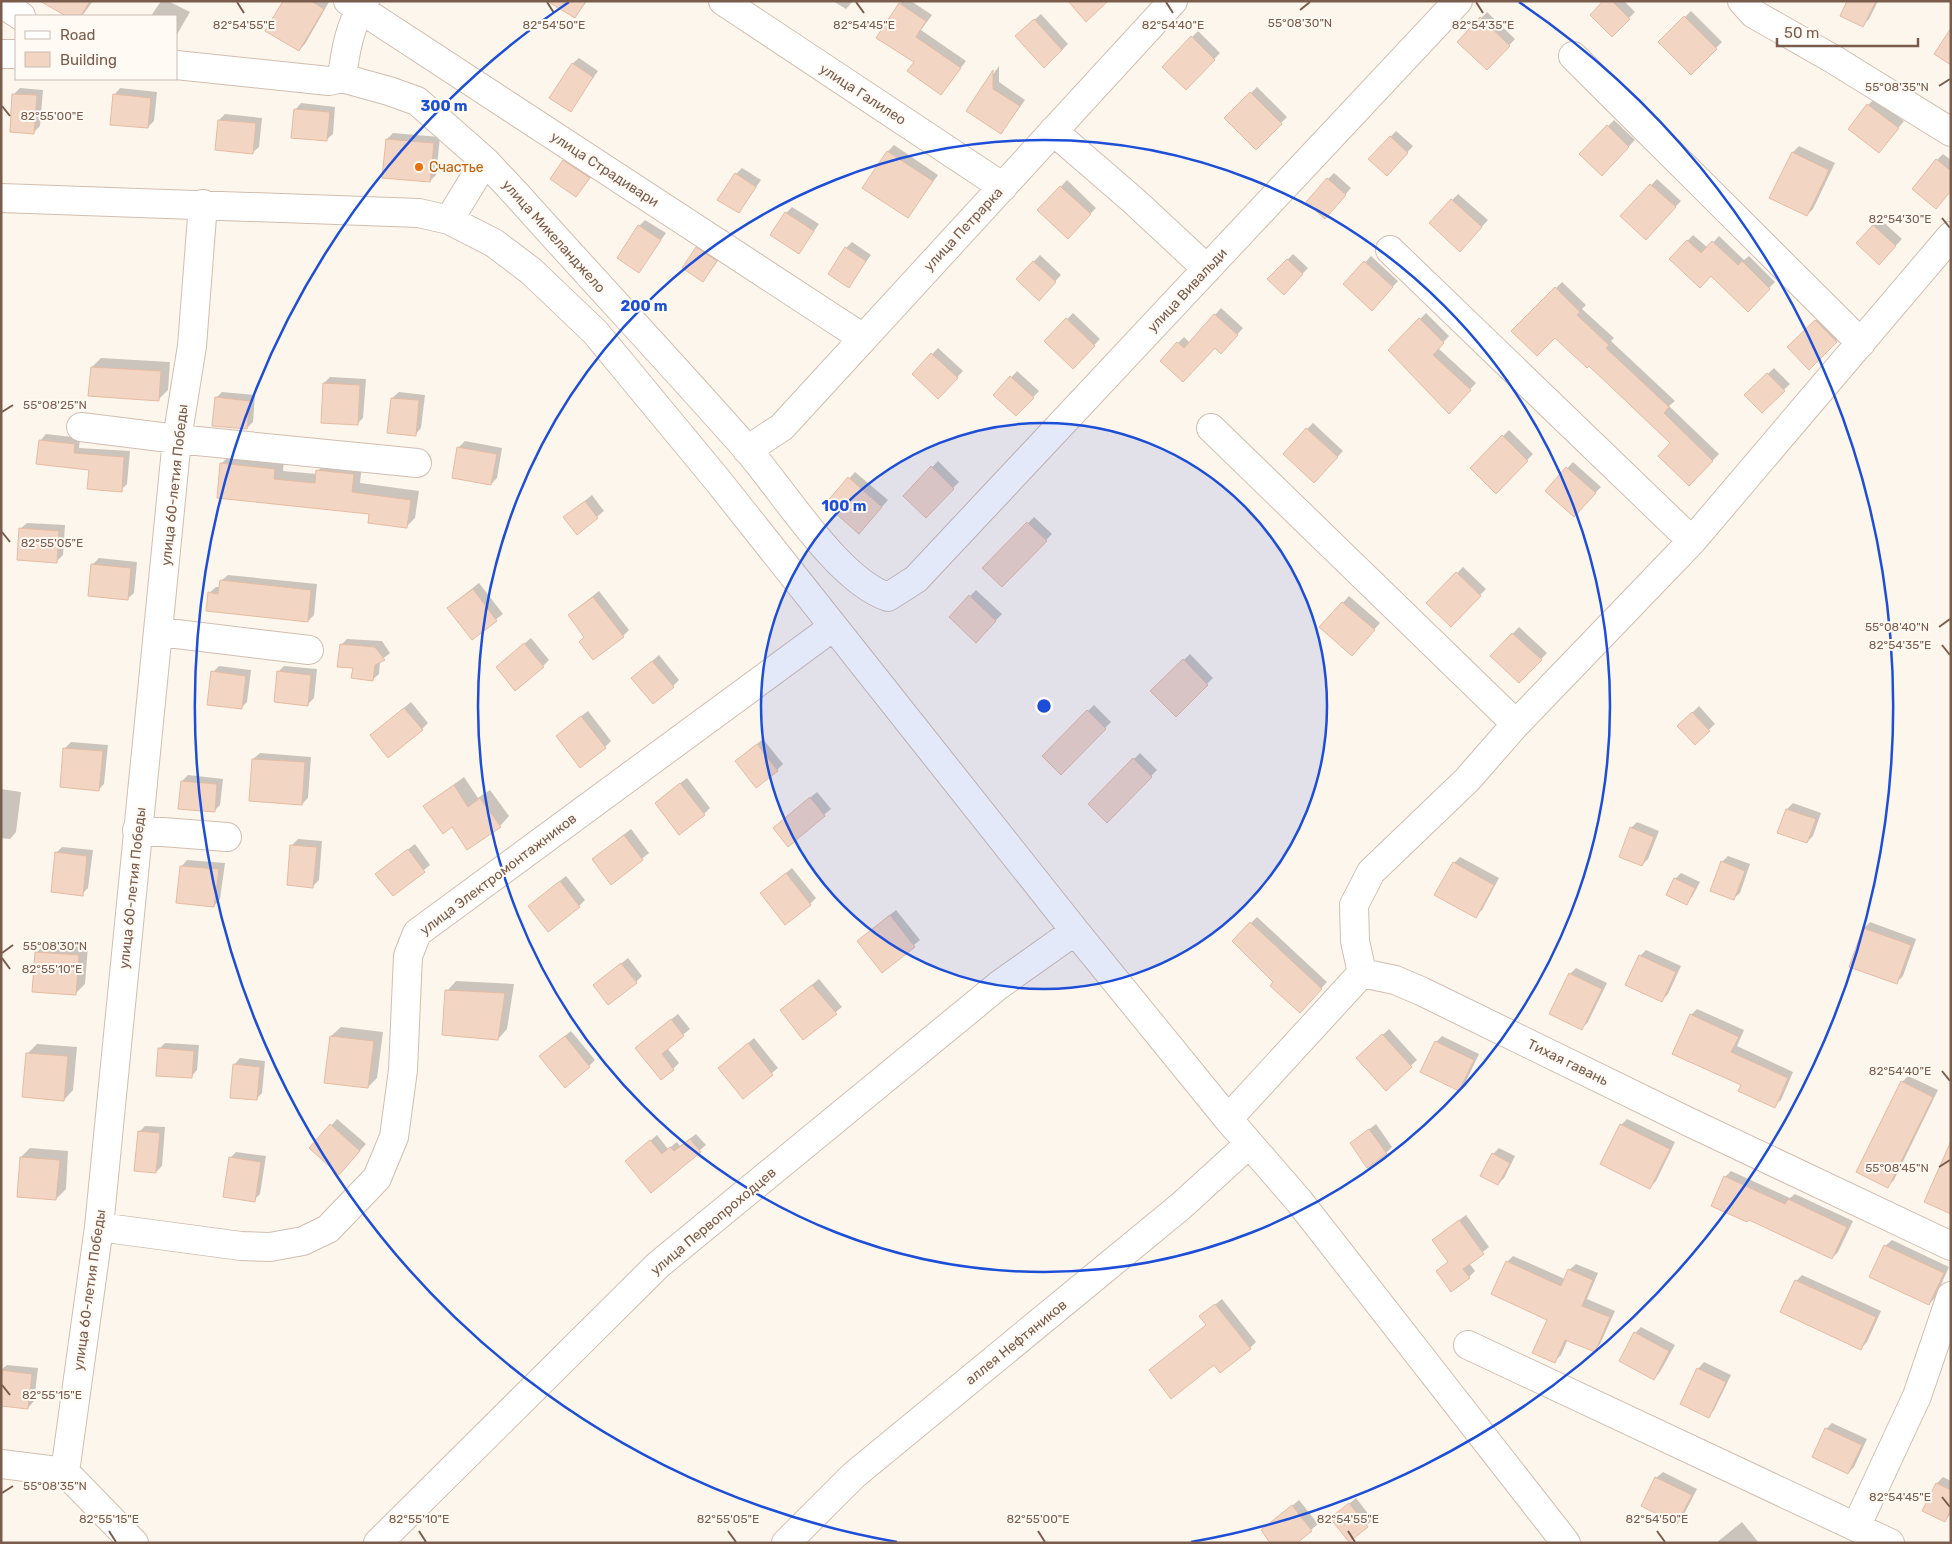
<svg xmlns="http://www.w3.org/2000/svg" width="1952" height="1544" viewBox="0 0 1952 1544" font-family="Rubik,sans-serif">
<rect width="100%" height="100%" fill="#fdf6ec"/>
<path fill="#0003" d="M44,1h49l-11,15h-14z
M161,1h7l22,11 -14,24v-20h-25z
M285,1l44,1 -24,42 -6,6z
M550,1h37l-12,16z
M833,1h20l-7,8z
M902,1h9l21,14 -11,15 45,31 -25,33 -26,-32 -15,-58z
M1605,1h19l11,11 -23,23z
M1849,1h29l-9,18 -6,6z
M1691,11l31,31 -31,31 -31,-31z
M1487,12l28,27 -28,30 -29,-27z
M1041,14l27,30 -6,6 -39,-20z
M1198,31l22,22 -34,35 -23,-21z
M579,58l19,13 -28,40 2,-47z
M999,66v16l26,18 -24,33 -33,-22z
M1257,87l30,30 -31,31 -30,-30z
M20,88l23,2 -3,36 -6,6 -20,-38z
M120,88l37,4 -3,29 -6,6 -34,-32z
M1874,99l30,22 -25,31 -11,-47z
M301,103l34,4 -2,27 -7,6 -31,-30z
M225,114l37,4 -3,29 -7,6 -33,-33z
M1614,120l21,20 -33,34 -21,-20z
M1396,131l17,15 -20,23 -23,-10z
M393,133l47,4 -4,38 -6,6 -43,-42z
M894,145l44,30 -30,42 -20,-66z
M1799,146l36,17 -22,46 -6,6 -36,-17 22,-46z
M1943,154l8,6v30l-14,-30z
M570,155l25,16 -19,25 -12,-35z
M742,168l19,12 -22,32 -3,-38z
M1334,173l17,15 -20,23 -3,-32z
M1657,179l24,22 -29,31 -30,-16z
M1067,180l29,28 -28,29 -29,-27z
M1458,194l30,26 -22,24 -36,-21z
M792,207l27,17 -20,28 -13,-39z
M1880,219l22,20 -17,18 -27,-14z
M645,220l21,13 -27,38v-45z
M1693,235l15,13 11,-12 25,24 5,-4 26,26 -27,28 -37,-35 -40,-16z
M703,242l19,13 -19,26 -6,-33z
M852,242l19,13 -22,31 -3,-38z
M1293,254l15,14 -24,25 -15,-14z
M1040,255l21,20 -22,24 -22,-20z
M1371,256l27,25 -20,22 -33,-19z
M1562,282l24,23 -4,4 32,29 -3,3 64,60 -6,5 50,48 -30,31 -17,-42 -49,-48 -68,-59 -42,-5z
M1221,308l22,20 -16,18 -12,1 -32,33 -5,-37 6,-6 6,6z
M1073,313l27,26 -27,28 -27,-26z
M1426,313l23,23 -11,12 38,35 -21,23 -65,-56z
M1822,314l20,21 -33,33 -20,-21z
M938,348l25,23 -25,26 -25,-23z
M101,358l69,4 -2,28 -10,10 -66,-33z
M1774,368l16,16 -28,27 -16,-16z
M1017,371l22,20 -17,18 -27,-14z
M330,377l36,2 -3,39 -6,6 -33,-41z
M222,392l33,3 -2,27 -6,6 -31,-30z
M399,392l26,3 -4,33 -6,7 -23,-37z
M1313,423l30,28 -23,24 -13,-46z
M1509,430l24,24 -37,38 -25,-24z
M46,434l34,4 -1,10 51,3 -3,33 -6,6 -31,-21 -50,-28z
M465,441l37,7 -5,30 -6,6 -32,-37z
M230,455l54,5 -1,11 34,3 1,-3 8,-9 36,3 -2,18 59,8 -4,27 -9,9 -36,-14 -149,-49z
M938,461l21,21 -33,34 -21,-20z
M1573,462l28,25 -21,22 -33,-19z
M855,472l33,28 -23,26 -38,-22z
M592,495l12,16 -27,22 -12,-16z
M1034,517l18,17 -50,52 -18,-18z
M27,523l38,2 -2,30 -6,6 -37,-32z
M99,558l38,4 -3,31 -7,6 -34,-35z
M1463,567l23,22 -35,36 -23,-22z
M228,575l89,9 -3,31 -6,6 -99,-28 7,-6h5v-6z
M479,583l24,31 -31,24 -17,-36z
M976,590l26,24 -20,21 -32,-18z
M599,591l30,39 -6,6 -54,-21z
M1349,596l31,27 -22,25 -37,-21z
M1519,627l28,26 -28,29 -27,-26z
M531,638l18,22 -6,6 -40,-5z
M347,639l35,2 8,12 -10,8 -1,13 -7,6 -18,-13 -13,-22z
M1190,654l23,24 -37,37 -24,-24z
M659,655l20,25 -6,6 -34,-14z
M219,666l32,4 -4,32 -6,6 -28,-36z
M284,666l33,3 -3,29 -6,6 -30,-32z
M411,702l17,21 -6,6h-44z
M1094,705l17,17 -50,51 -18,-17z
M1699,706l16,18 -20,19 -16,-17z
M588,711l23,30 -6,6 -42,-17z
M763,739l20,25 -6,6 -34,-15z
M71,742l37,3 -4,39 -6,6 -37,-4 4,-38z
M260,753l51,4 -3,41 -6,6 -49,-45z
M1140,753l17,17 -50,52 -18,-18z
M188,775l35,4 -3,26 -6,6 -32,-30z
M464,777l14,21 12,-8 19,26 -9,10 -75,-20z
M687,778l23,30 -6,6 -42,-17z
M1,789l20,3 -5,40 -6,7 -9,-1z
M817,792l14,17 -43,36 -7,-23z
M1793,803l28,10 -8,23 -6,6 -20,-33z
M1637,822l22,9 -11,28 -6,6 -11,-37z
M631,829l18,24 -37,30 -19,-24z
M298,839l24,2 -3,39 -6,6 -21,-41z
M415,844l15,21 -37,30 -10,-27z
M62,847l31,3 -5,38 -6,6 -26,-41z
M1728,856l22,8 -10,29 -7,6 -11,-37z
M1460,857l39,21 -17,32 -7,6 -21,-53z
M187,860l38,3 -5,36 -6,7 -33,-39z
M792,868l24,30 -6,6 -48,-11z
M1681,873l19,9 -8,15 -6,6 -11,-24z
M566,876l19,24 -6,6 -43,-6z
M896,910l24,30 -38,31 -18,-35z
M1257,917l70,65 -21,23 -31,-23 -42,-41z
M1870,922l46,17 -13,37 -6,6 -33,-54z
M46,943l42,3 -3,38 -9,9 -40,-40z
M1646,950l35,16 -13,28 -6,6 -22,-44z
M628,958l14,18 -6,6 -41,3z
M1576,968l31,15 -19,39 -6,6 -12,-54z
M819,979l23,28 -38,31 -16,-34z
M456,981l58,3 -7,45 -9,10 -51,-48z
M1697,1009l47,21 -7,16 56,26 -12,28 -7,6 -32,-21 -51,-70z
M678,1014l12,15 -23,19 12,15 -6,6 -30,-27z
M341,1027l42,5 -6,46 -9,9 -37,-51z
M1389,1029l28,31 -31,29 -28,-31z
M571,1031l24,29 -6,6 -42,-16z
M1442,1036l37,18 -14,29 -6,7 -23,-48z
M754,1038l24,30 -35,29 -24,-29z
M165,1043l34,2 -2,25 -6,7 -32,-28z
M37,1044l40,3 -4,43 -9,10 -36,-47z
M240,1058l25,3 -3,32 -6,6 -22,-34z
M1908,1076l30,14 -44,90 -6,6 14,-104z
M337,1119l29,25 -21,23 -34,-19z
M1627,1119l48,23 -19,39 -6,6 -29,-62z
M1376,1124l16,23 -6,6 -35,-10z
M145,1126l20,1 -3,39 -6,6 -17,-40z
M696,1134l10,11 -55,46 -18,-36 24,-20 11,14 9,-7 3,4z
M30,1148l38,3 -2,38 -10,10 -35,-42z
M1499,1148l16,8 -11,22 -6,6 -5,-30z
M236,1152l30,4 -6,38 -6,6 -24,-42z
M1731,1171l59,27 5,-4 58,27 -15,31 -6,6 -83,-39 -24,-42z
M1466,1215l23,32 -20,16 6,8 -6,6 -32,-6 12,-10 -16,-21z
M1892,1240l57,27 -14,31 -6,6 -44,-58z
M1513,1256l52,23 4,-9 7,-6 22,9 -11,26 28,12 -15,33 -6,7 -26,-12 -7,16 -6,6 -7,-42 -41,-57z
M1802,1275l79,36 -14,31 -6,6 -65,-67z
M1222,1299l34,43 -6,6 -36,15 -64,7 57,-46 -6,-8z
M1641,1327l34,18 -15,27 -6,7 -19,-46z
M1704,1362l27,13 -17,35 -6,6 -10,-47z
M7,1365l31,3 -4,33 -6,7 -27,-38z
M1832,1423l35,16 -13,28 -6,6 -22,-44z
M1663,1472l34,17 -14,27 -6,6 -21,-44z
M1943,1477l8,4v33l-7,7 -21,-10 14,-28z
M1356,1498l17,22 -24,20 -17,-22z
M1299,1500l19,24 -23,19 -28,-16z
M1742,1522l17,21h-43z"/>
<path fill="#f3d5c3" stroke="#e6bba3" d="M40,1h50l-9,15h-15z
M283,1h28l13,8 -25,42 -34,-20z
M547,1h39l-11,17z
M1068,1h40l-22,21z
M1603,1h9l18,18 -18,18 -22,-22z
M1847,1h29l-13,26 -23,-11z
M899,3l27,18 -10,16 45,31 -20,27 -34,-24 7,-9 -38,-24z
M1684,16l33,33 -26,26 -33,-33z
M1480,17l30,29 -23,24 -30,-28z
M1034,19l28,31 -18,18 -29,-32z
M1951,28v37l-17,-11z
M1191,36l24,24 -29,30 -24,-23z
M572,63l21,14 -22,35 -22,-14z
M993,70v19l27,17 -19,28 -35,-23z
M1250,92l32,32 -26,26 -32,-32z
M12,94l25,1 -3,39 -24,-2z
M113,94l38,4 -3,30 -38,-3z
M1867,104l32,24 -20,25 -31,-24z
M294,109l36,3 -3,29 -36,-3z
M218,120l38,3 -3,31 -38,-4z
M1607,125l22,22 -27,29 -23,-22z
M1390,136l18,17 -21,23 -19,-17z
M386,139l48,4 -4,39 -48,-4z
M887,151l46,30 -25,37 -46,-30z
M1792,152l37,18 -22,46 -38,-18z
M1936,159l15,12v20l-15,18 -24,-20z
M563,160l27,18 -14,19 -26,-18z
M735,173l21,14 -17,26 -22,-13z
M1327,178l19,17 -21,24 -19,-17z
M1650,184l26,23 -30,33 -26,-24z
M1060,186l31,28 -23,25 -31,-29z
M1451,199l31,28 -22,25 -31,-29z
M785,212l29,19 -15,23 -29,-19z
M638,225l23,15 -22,33 -22,-15z
M1873,225l23,21 -17,19 -23,-22z
M1687,240l14,13 11,-12 26,24 4,-4 28,28 -22,23 -37,-36 -11,12 -31,-29z
M696,247l21,14 -14,21 -21,-14z
M845,247l21,14 -17,27 -21,-14z
M1287,259l16,15 -19,21 -17,-16z
M1033,261l23,21 -17,19 -23,-22z
M1364,261l29,26 -21,24 -29,-27z
M1555,287l25,25 -3,3 32,30 -3,3 63,59 -5,6 49,48 -24,25 -31,-30 12,-13 -81,-77 -2,2 -32,-30 -18,18 -26,-25z
M1214,314l24,21 -17,19 -6,-6 -32,34 -23,-21 17,-19 7,6z
M1066,318l29,28 -22,23 -29,-28z
M1419,318l25,25 -11,12 38,35 -22,24 -61,-64z
M1815,320l22,22 -28,28 -22,-23z
M931,353l27,25 -20,21 -26,-25z
M91,367l70,4 -2,30 -71,-5z
M1767,373l18,18 -23,22 -18,-18z
M1010,376l24,22 -18,18 -23,-21z
M323,383l37,2 -2,40 -37,-2z
M215,397l35,4 -3,28 -35,-3z
M391,398l28,2 -3,36 -29,-3z
M1306,428l32,29 -24,26 -31,-29z
M1502,435l26,26 -32,33 -26,-26z
M39,440l36,4 -1,9 50,4 -2,35 -35,-3 2,-19 -53,-6z
M457,447l40,7 -6,31 -39,-7z
M220,463l55,6 -1,10 41,4 1,-13 38,4 -2,18 59,8 -4,28 -39,-5 1,-9 -152,-16z
M931,466l23,23 -28,29 -23,-22z
M1566,467l30,26 -22,24 -29,-26z
M848,477l34,30 -23,27 -34,-30z
M585,501l13,17 -21,17 -14,-18z
M1027,522l20,19 -45,46 -20,-19z
M19,528l40,3 -2,32 -40,-3z
M91,564l40,4 -3,32 -40,-4z
M1456,572l25,24 -30,31 -25,-24z
M220,580l91,10 -3,32 -102,-11 2,-19 10,2z
M473,589l24,32 -25,19 -25,-32z
M969,595l27,26 -20,22 -27,-26z
M593,597l31,40 -31,23 -14,-18 5,-5 -16,-22z
M1342,602l33,28 -23,26 -33,-29z
M1512,633l30,27 -23,23 -29,-27z
M524,643l20,24 -29,24 -19,-24z
M340,644l35,3 10,13 -10,5 -2,16 -22,-3 2,-10 -16,-1z
M1183,659l25,26 -32,32 -26,-26z
M652,661l22,26 -21,17 -22,-26z
M211,671l35,5 -4,33 -35,-4z
M277,671l34,4 -3,31 -34,-4z
M404,708l19,22 -35,28 -18,-23z
M1087,710l19,19 -45,46 -19,-19z
M1692,712l18,19 -15,14 -18,-19z
M581,716l25,32 -26,20 -24,-32z
M757,744l21,27 -22,17 -21,-27z
M63,748l40,3 -4,40 -39,-4z
M1133,758l19,19 -45,46 -19,-19z
M252,759l53,3 -3,43 -53,-4z
M181,781l36,3 -2,28 -37,-3z
M680,783l25,32 -26,20 -24,-32z
M454,785l14,22 12,-9 21,29 -34,23 -15,-23 -9,7 -20,-28z
M810,797l15,19 -37,31 -15,-19z
M1786,809l30,10 -9,24 -30,-10z
M1630,827l24,10 -12,29 -23,-9z
M624,835l19,25 -32,25 -19,-26z
M290,845l27,2 -4,41 -26,-3z
M408,849l17,23 -32,24 -18,-22z
M55,852l32,4 -4,40 -32,-4z
M1721,861l24,10 -11,29 -24,-9z
M1453,862l41,23 -18,33 -42,-23z
M180,866l39,3 -5,38 -38,-4z
M786,873l25,32 -26,20 -25,-32z
M1674,878l21,10 -8,17 -21,-10z
M560,881l20,26 -32,25 -20,-26z
M890,915l25,32 -33,26 -25,-32z
M1250,922l72,67 -22,24 -30,-27 3,-4 -41,-41z
M1863,928l48,17 -14,39 -48,-17z
M35,952l44,3 -3,40 -44,-3z
M1639,955l37,17 -14,30 -37,-17z
M621,963l16,20 -29,22 -15,-20z
M1569,973l33,16 -20,41 -33,-16z
M812,985l25,29 -34,26 -23,-30z
M445,990l60,3 -7,47 -56,-5z
M1690,1014l49,23 -8,15 57,26 -13,30 -37,-17 3,-6 -69,-31z
M671,1019l13,17 -22,18 12,16 -13,10 -26,-32z
M1382,1034l30,33 -26,24 -30,-33z
M330,1036l44,5 -6,47 -44,-5z
M565,1036l25,31 -25,21 -26,-32z
M1435,1041l39,19 -15,31 -39,-19z
M748,1043l25,32 -30,24 -25,-31z
M158,1048l36,3 -2,27 -36,-2z
M26,1053l42,3 -4,45 -42,-4z
M233,1064l27,3 -3,33 -27,-2z
M1901,1081l32,16 -45,91 -32,-16z
M330,1124l30,27 -21,24 -30,-27z
M1620,1124l50,25 -20,40 -50,-25z
M1369,1129l18,25 -20,14 -17,-25z
M138,1131l22,2 -4,40 -22,-2z
M690,1139l11,13 -50,41 -26,-32 25,-21 12,14 8,-7 4,4z
M1951,1141v73l-27,-12z
M1492,1153l18,10 -12,22 -18,-9z
M20,1157l40,3 -4,40 -39,-3z
M229,1157l32,5 -6,40 -32,-5z
M1724,1176l61,28 3,-5 59,28 -15,32 -83,-39 -2,2 -36,-16z
M1459,1220l25,34 -21,15 7,9 -19,14 -15,-21 12,-9 -16,-22z
M1884,1245l60,28 -15,32 -60,-28z
M1506,1261l55,25 7,-17 25,11 -11,26 28,11 -15,35 -30,-12 -10,23 -23,-10 15,-33 -56,-26z
M1795,1280l81,37 -15,33 -81,-38z
M1215,1304l36,45 -31,24 -6,-8 -43,34 -22,-29 57,-45 -7,-9z
M1634,1332l35,19 -15,29 -35,-19z
M1697,1368l29,14 -17,36 -29,-14z
M1,1370l31,4 -4,35 -27,-3z
M1825,1428l37,17 -14,29 -36,-17z
M1655,1477l37,18 -15,29 -36,-18z
M1936,1483l15,7v19l-6,13 -23,-11z
M1349,1503l19,24 -19,15 -19,-24z
M1292,1505l20,26 -15,12h-27l-9,-13z"/>
<g fill="none" stroke-linecap="round" stroke-linejoin="round">
<g stroke="#d1beb0" stroke-width="30">
<path id="minor" d="M348,1l515,337
M723,1l280,186
M1742,1l12,13 79,45 118,73
M1,3l20,13
M1,54h15
M1573,56l288,287
M176,65l153,16 13,-3 47,13 28,10 68,60 32,34c76,85 154,168 229,253 36,41 92,133 142,149l28,-18 542,-578
M342,78c3,-26 8,-54 23,-77
M1053,131l81,70 73,68
M1,198l418,15 30,7 45,23 37,28 64,61 124,150 356,449 153,188 71,82 267,342
M449,220l36,-59
M1390,250l302,291
M81,427l96,12 240,24
M1211,428l305,296
M747,450l35,-23 391,-426
M160,632l149,18
M137,830l90,7
M1362,973l-7,-32 -1,-36 17,-33 96,-92 49,-56 176,-183 259,-305
M1228,1119l134,-146 33,7 26,11 268,131 262,124
M99,1227l142,19 29,1 33,-6 25,-12 49,-51 17,-41 9,-67 5,-114 9,-23 416,-306
M1468,1345l422,198
M1,1464l64,8
M1856,1527l61,-131 34,-100
M134,1543l-69,-71 34,-245 78,-788 15,-93 11,-142
M378,1543l280,-278 341,-280 76,-54
M786,1543l68,-68 327,-269 68,-62"/>
</g>
<use href="#minor" stroke="#fff" stroke-width="28"/>
</g>
<path fill="none" stroke="#7a5c4d" stroke-width="2" d="M237,2l7,11M547,2l7,11M856,2l8,11M1166,2l7,11M1476,2l7,11M1300,10l10,-8M1939,86l11,-7M2,106l8,10M1942,218l8,10M2,412l11,-7M2,532l8,10M1939,627l11,-8M1942,645l8,10M2,953l11,-8M2,958l8,11M1942,1071l8,10M1939,1167l11,-7M2,1385l8,10M2,1493l11,-7M1942,1497l8,10M109,1531l7,11M419,1531l7,11M728,1531l8,11M1038,1531l7,11M1348,1531l7,11M1657,1531l8,11"/>
<circle cx="1044" cy="706" r="283" fill="#1d4ed8" fill-opacity=".12"/>
<g fill="none" stroke="#1d4ed8" stroke-width="2.5">
<circle cx="1044" cy="706" r="283"/>
<circle cx="1044" cy="706" r="566"/>
<path d="M897 1542A849 849 0 0 1 569 2M1519 2A849 849 0 0 1 1191 1542"/>
</g>
<circle fill="#e8710a" stroke="#fffaf3" stroke-width="2" cx="419" cy="167" r="5"/>
<g text-anchor="middle" stroke-width="4" stroke-linejoin="round" paint-order="stroke">
<g font-size="14" fill="#7a5c4d" stroke="#fffaf3">
<text transform="translate(863 94) rotate(33)" y="5">улица Галилео</text>
<text transform="translate(605 169) rotate(33)" y="5">улица Страдивари</text>
<text transform="translate(963 229) rotate(-47)" y="5">улица Петрарка</text>
<text transform="translate(554 236) rotate(48)" y="5">улица Микеланджело</text>
<text transform="translate(1187 290) rotate(-47)" y="5">улица Вивальди</text>
<text transform="translate(174 485) rotate(-84)" y="5">улица 60-летия Победы</text>
<text transform="translate(498 874) rotate(-37)" y="5">улица Электромонтажников</text>
<text transform="translate(132 888) rotate(-84)" y="5">улица 60-летия Победы</text>
<text transform="translate(1568 1062) rotate(26)" y="5">Тихая гавань</text>
<text transform="translate(713 1221) rotate(-40)" y="5">улица Первопроходцев</text>
<text transform="translate(89 1290) rotate(-82)" y="5">улица 60-летия Победы</text>
<text transform="translate(1016 1342) rotate(-39)" y="5">аллея Нефтяников</text>
</g>
<g font-size="14" fill="#c56008" stroke="#fffaf3" text-anchor="start">
<text x="429" y="172">Счастье</text>
</g>
</g>
<g font-size="12" text-anchor="middle" fill="#7a5c4d" stroke="#fffaf3" stroke-width="4" stroke-linejoin="round" paint-order="stroke">
<text x="1300" y="27">55°08'30"N</text>
<text x="244" y="29">82°54'55"E</text>
<text x="554" y="29">82°54'50"E</text>
<text x="864" y="29">82°54'45"E</text>
<text x="1173" y="29">82°54'40"E</text>
<text x="1483" y="29">82°54'35"E</text>
<text x="1897" y="91">55°08'35"N</text>
<text x="52" y="120">82°55'00"E</text>
<text x="1900" y="223">82°54'30"E</text>
<text x="55" y="409">55°08'25"N</text>
<text x="52" y="547">82°55'05"E</text>
<text x="1897" y="631">55°08'40"N</text>
<text x="1900" y="649">82°54'35"E</text>
<text x="55" y="950">55°08'30"N</text>
<text x="52" y="973">82°55'10"E</text>
<text x="1900" y="1075">82°54'40"E</text>
<text x="1897" y="1172">55°08'45"N</text>
<text x="52" y="1399">82°55'15"E</text>
<text x="55" y="1490">55°08'35"N</text>
<text x="1900" y="1501">82°54'45"E</text>
<text x="109" y="1523">82°55'15"E</text>
<text x="419" y="1523">82°55'10"E</text>
<text x="728" y="1523">82°55'05"E</text>
<text x="1038" y="1523">82°55'00"E</text>
<text x="1348" y="1523">82°54'55"E</text>
<text x="1657" y="1523">82°54'50"E</text>
</g>
<circle cx="1044" cy="706" r="8" fill="#1d4ed8" stroke="#fffaf3" stroke-width="2.5"/>
<g font-size="15" text-anchor="middle" font-weight="bold" fill="#1d4ed8" stroke="#fffaf3" stroke-width="4" stroke-linejoin="round" paint-order="stroke">
<text x="444" y="111">300 m</text>
<text x="644" y="311">200 m</text>
<text x="844" y="511">100 m</text>
</g>
<rect width="1952" height="1544" fill="none" stroke="#7a5c4d" stroke-width="5"/>
<rect x="15" y="15" width="162" height="65" fill="#fffaf3" stroke="#cabbb1"/>
<rect x="25" y="31" width="25" height="8" fill="#ffffff" stroke="#cabbb1"/>
<text x="60" y="40" font-size="15" fill="#7a5c4d">Road</text>
<rect x="25" y="52" width="25" height="15" fill="#f3d5c3" stroke="#cabbb1"/>
<text x="60" y="65" font-size="15" fill="#7a5c4d">Building</text>
<path d="M1777 38v8h141v-8" fill="none" stroke="#7a5c4d" stroke-width="2.5"/>
<text x="1784" y="38" font-size="15" fill="#7a5c4d" stroke="#fffaf3" stroke-width="4" paint-order="stroke">50 m</text>
</svg>
